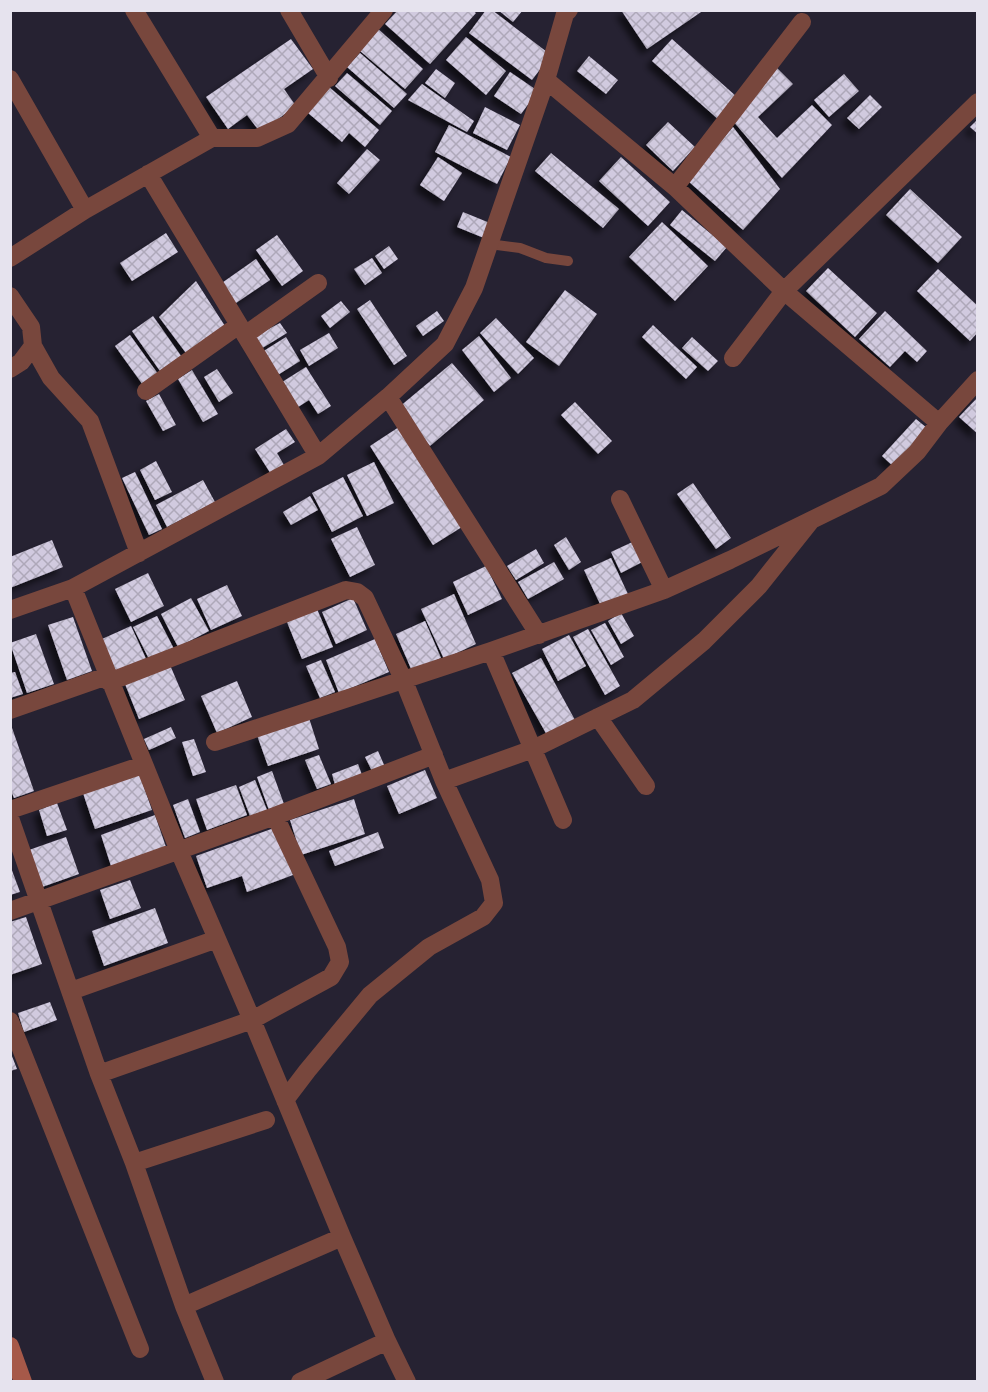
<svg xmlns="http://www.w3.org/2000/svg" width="988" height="1392" viewBox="0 0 988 1392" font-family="Manrope,sans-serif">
<defs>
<pattern id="building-cross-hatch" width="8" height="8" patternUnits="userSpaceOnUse" patternTransform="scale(1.5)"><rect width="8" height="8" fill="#d1cadf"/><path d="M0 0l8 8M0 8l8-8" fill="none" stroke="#aea8b9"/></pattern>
<filter id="shadow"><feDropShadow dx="-5.5" dy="5.5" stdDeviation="3" flood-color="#0009"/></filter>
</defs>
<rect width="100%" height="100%" fill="#262232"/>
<path fill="url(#building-cross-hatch)" filter="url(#shadow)" d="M398,10h74l4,3 -46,51 -45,-40z
M486,10h6l59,45 -19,25 -63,-47z
M498,10h25l-10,12z
M621,10h83l-57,39z
M378,29l45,40 -18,20 -46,-39z
M466,37l40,34 -20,24 -40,-35z
M291,39l22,30 -29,20 12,17 -36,26 -13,-17 -19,14 -22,-32z
M672,39l65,58 -19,22 -66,-58z
M360,53l47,41 -13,14 -47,-41z
M589,56l29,24 -12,14 -29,-23z
M776,67l17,17 -35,33 19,21 35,-33 20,20 -50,53 -49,-57z
M436,69l19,14 -10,15 -20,-15z
M510,72l28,19 -17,23 -27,-18z
M347,73l45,38 -12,14 -45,-39z
M844,74l15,17 -30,26 -15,-17z
M422,84l52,37 -7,11 -59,-32z
M329,87l50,43 -14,17 -16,-14 -7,9 -35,-30z
M870,95l12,12 -23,22 -12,-11z
M485,107l35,18 -13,25 -34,-17z
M978,119v15l-8,-7z
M668,122l27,25 -22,24 -27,-26z
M449,125l62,32 -14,27 -62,-32z
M733,127l47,62 -37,41 -56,-50z
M367,149l13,11 -31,34 -12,-11z
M551,153l68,56 -16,19 -68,-57z
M438,157l24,16 -18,28 -24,-16z
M621,157l49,45 -22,24 -49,-45z
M910,189l52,48 -24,26 -52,-48z
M682,210l45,37 -12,14 -45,-36z
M463,212l27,11 -6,15 -27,-11z
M662,222l46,44 -33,35 -46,-44z
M166,233l12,19 -46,29 -12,-18z
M277,235l26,36 -21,15 -26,-36z
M389,246l9,13 -14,10 -9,-13z
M372,258l10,15 -17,12 -11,-16z
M256,259l14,21 -37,25 -14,-20z
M828,268l49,45 -22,24 -49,-46z
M938,269l40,37v26l-8,9 -53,-50z
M196,281l29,45 -39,27 -27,-36z
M565,290l32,24 -38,52 -33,-24z
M370,300l37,56 -13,9 -37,-56z
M341,301l9,11 -20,16 -9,-12z
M437,311l7,10 -21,15 -7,-10z
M885,311l42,40 -10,11 -12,-11 -15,16 -31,-28z
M153,316l28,40 -21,15 -28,-40z
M496,318l38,40 -16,16 -38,-41z
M280,323l7,10 -28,17 -8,-12z
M653,325l44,42 -11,12 -44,-42z
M329,333l9,15 -29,18 -9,-16z
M130,335l28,39 -15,11 -28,-39z
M479,336l32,42 -17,14 -32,-42z
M286,337l14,24 -27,17 -14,-24z
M692,337l26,24 -10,10 -26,-23z
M452,363l32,37 -54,46 -32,-38z
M306,367l25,39 -13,8 -9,-14 -14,9 -16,-25z
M217,369l16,24 -14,9 -15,-25z
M192,370l26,44 -15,8 -25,-43z
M159,394l17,31 -13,6 -17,-30z
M978,397v37l-19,-17z
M575,402l37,39 -14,13 -37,-39z
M916,419l11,9 -34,38 -11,-10z
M399,427l63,100 -29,18 -63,-99z
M286,429l9,13 -18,11 7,12 -13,9 -16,-25z
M156,461l16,31 -17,8 -15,-30z
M374,462l20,41 -27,13 -20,-41z
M135,472l27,57 -13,6 -27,-57z
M343,477l20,39 -31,16 -20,-39z
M203,480l12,22 -48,25 -11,-22z
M693,483l38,55 -15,11 -39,-55z
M310,496l8,14 -27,15 -8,-13z
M357,527l18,38 -25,12 -19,-38z
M566,537l15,25 -12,8 -15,-25z
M639,539l9,20 -27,14 -10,-21z
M52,540l11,27 -53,21v-31z
M536,549l8,14 -28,17 -9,-14z
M611,558l17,36 -27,12 -17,-36z
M554,562l10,17 -36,20 -10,-17z
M486,566l16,33 -34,16 -15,-33z
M148,573l16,33 -33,16 -16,-33z
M227,585l15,31 -31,14 -14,-31z
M454,594l22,50 -32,15 -23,-50z
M191,598l18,33 -31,16 -17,-33z
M353,598l14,32 -31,14 -14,-32z
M317,609l16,38 -31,12 -15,-37z
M621,613l13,23 -13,8 -13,-23z
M157,616l17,33 -24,12 -17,-34z
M73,617l19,54 -25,9 -19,-55z
M425,621l16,37 -29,13 -16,-37z
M605,623l19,34 -13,8 -20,-35z
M131,626l16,35 -30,13 -15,-35z
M588,629l32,57 -15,9 -32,-58z
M36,634l18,50 -27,9 -17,-50z
M569,635l17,31 -28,15 -16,-32z
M375,639l14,33 -50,21 -13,-33z
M541,658l34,62 -28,15 -35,-62z
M321,660l14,32 -15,6 -14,-32z
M170,665l15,35 -46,19 -14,-35z
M15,672l8,22 -13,4v-25z
M237,681l15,36 -35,16 -16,-37z
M309,718l10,31 -51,17 -11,-31z
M11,725l23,66 -20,7 -4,-10z
M171,727l5,11 -27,12 -5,-11z
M194,739l12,33 -13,4 -11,-34z
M378,751l7,16 -12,6 -8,-16z
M319,755l12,29 -14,5 -12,-29z
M358,764l4,11 -27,10 -3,-11z
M425,770l12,28 -38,16 -12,-28z
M272,771l12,33 -15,6 -12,-33z
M139,773l13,37 -57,19 -12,-36z
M255,780l12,30 -17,6 -11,-29z
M236,785l11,30 -40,15 -11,-31z
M188,799l12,33 -15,6 -12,-33z
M354,799l11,35 -64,21 -11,-35z
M57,803l10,27 -20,6 -8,-26z
M155,815l11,32 -55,19 -10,-31z
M277,827l16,48 -46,17 -5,-16 -35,12 -11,-32z
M378,832l6,16 -49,18 -6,-15z
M66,837l13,37 -37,13 -13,-37z
M10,865l10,27 -10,3z
M130,880l11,28 -31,11 -10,-29z
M155,908l13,35 -64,23 -12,-35z
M26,917l16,47 -32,11v-53z
M50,1002l7,18 -33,12 -6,-19z
M10,1051l7,18 -7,2z"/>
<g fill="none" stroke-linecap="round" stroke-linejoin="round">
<path stroke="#78473d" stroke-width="10" d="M489,244l31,4 26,10 22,3"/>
<path stroke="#78473d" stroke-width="18" d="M134,10l78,128
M289,10l40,68
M10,79l75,131
M546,80l129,107 109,104 155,132
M148,174l170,282
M675,187l127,-165
M10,258l75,-48 127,-72h45l31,-14 96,-114
M10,296l21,31 2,19 -12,16 -11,7
M245,335l73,-52
M33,346l18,32 39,43 49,132
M733,358l51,-67 194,-189
M146,391l93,-66
M388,397l151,238
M620,499l44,91
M73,588l106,263 73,169 90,217 45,104 20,41
M10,610l63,-22 245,-132 70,-59 57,-53 29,-56 72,-208 19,-66 4,-4
M491,651l72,169
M109,682l237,-92 11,2 8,6 39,83 40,100 46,99 4,23 -11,14 -54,30 -59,48 -63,76 -22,29
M10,710l97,-34
M598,717l48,69
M215,742l276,-91 173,-61 66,-30 151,-74 36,-34 22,-29 39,-43
M444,781l89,-32 100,-49 71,-59 55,-55 51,-64
M10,810l133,-45
M10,818l89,256 35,89 50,143 31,76
M10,911l265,-95 159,-61
M71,991l146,-52
M10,1021l130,328
M99,1074l153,-54 79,-43 9,-15 -3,-15 -62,-131
M134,1163l132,-43
M184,1306l158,-69
M300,1382l87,-41"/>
<path stroke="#a65949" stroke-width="18" d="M10,1346l13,36"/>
</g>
<rect width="988" height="1392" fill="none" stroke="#e6e3ee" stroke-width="24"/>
</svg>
